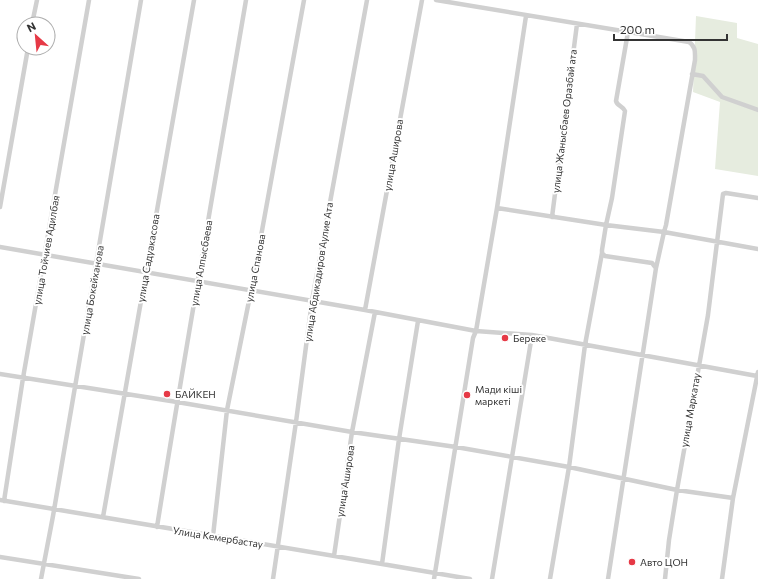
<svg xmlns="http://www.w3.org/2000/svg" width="758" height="579" viewBox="0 0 758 579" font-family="Commissioner,sans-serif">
<rect width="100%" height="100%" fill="#fff"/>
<path fill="#e6ecdf" d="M696,16l41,7v15l21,6v132l-43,-7 5,-67 -27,-10z"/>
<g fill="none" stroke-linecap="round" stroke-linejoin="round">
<path stroke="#d0d0d0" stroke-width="4.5" d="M436,0l253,42c7,5 6,10 6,18l-29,165 -2,7 -58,-7 -4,25v3l3,3 47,7 4,5 -48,311
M32,24l5,-24
M692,74l11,2 19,21 36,13
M0,207l28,-159
M497,208l109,17 6,-27 13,-87c-2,-5 -8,-5 -9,-10l12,-69
M552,217l25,-193
M0,247l365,63 111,21 21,-123 29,-192
M656,268l8,-36 94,17
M365,310l57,-310
M418,321l-19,118 -17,125 88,15
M0,374l177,28 175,30 104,15 113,20 108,23 56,8
M0,500l382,64
M4,501l19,-123 66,-378
M103,517l91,-517
M157,527c28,-176 59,-351 89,-527
M213,536l14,-126 24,-119 53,-291
M334,556l18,-124 23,-120
M0,557l139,22
M41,579l12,-63 88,-516
M273,579l23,-157 16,-121 55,-301
M434,579l39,-241 3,-7 56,4 225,41
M492,579l40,-244
M550,579l19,-112 16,-122 17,-92
M665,579l4,-39 8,-50 31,-175 15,-121 3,-1 32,5
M722,579l11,-81 25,-126"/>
</g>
<g fill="#e63946" stroke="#fff" stroke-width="1.5">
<circle cx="505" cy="338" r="4"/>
<circle cx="167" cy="394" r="4"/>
<circle cx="467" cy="395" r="4"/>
<circle cx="632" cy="562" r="4"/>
</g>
<g text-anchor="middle" stroke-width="4" stroke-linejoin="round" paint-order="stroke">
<g font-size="10" fill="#333" stroke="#fff">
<text transform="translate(564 121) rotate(-83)" y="4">улица Жанысбаев Оразбай ата</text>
<text transform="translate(393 155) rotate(-80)" y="4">улица Аширова</text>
<text transform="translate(46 250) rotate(-80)" y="4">улица Тойчиев Адилбая</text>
<text transform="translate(148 258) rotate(-80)" y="4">улица Садуакасова</text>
<text transform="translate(201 263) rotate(-80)" y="4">улица Алпысбаева</text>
<text transform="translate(255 268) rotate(-79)" y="4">улица Спанова</text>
<text transform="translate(318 272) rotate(-81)" y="4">улица Абдикадиров Аулие Ата</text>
<text transform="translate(92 290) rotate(-80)" y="4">улица Бокейханова</text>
<text transform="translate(690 410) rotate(-80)" y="4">улица Маркатау</text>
<text transform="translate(345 481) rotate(-81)" y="4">улица Аширова</text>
<text transform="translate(218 537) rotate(9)" y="4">Улица Кемербастау</text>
</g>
<g font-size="10" fill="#333" stroke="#fff" text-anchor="start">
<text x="513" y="342">Береке</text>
<text x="475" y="393">Мади кіші<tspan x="475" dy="12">маркеті</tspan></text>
<text x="175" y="398">БАЙКЕН</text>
<text x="640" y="566">Авто ЦОН</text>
</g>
</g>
<g transform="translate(36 36) rotate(333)"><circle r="19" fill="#ffffff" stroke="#adadad"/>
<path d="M0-3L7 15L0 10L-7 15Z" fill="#e63946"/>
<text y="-6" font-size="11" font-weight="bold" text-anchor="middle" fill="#333333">N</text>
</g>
<path d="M614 34v6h113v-6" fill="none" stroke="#333333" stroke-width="2"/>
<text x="620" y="34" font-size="12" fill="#333333" stroke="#ffffff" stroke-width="3" paint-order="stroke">200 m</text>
</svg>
